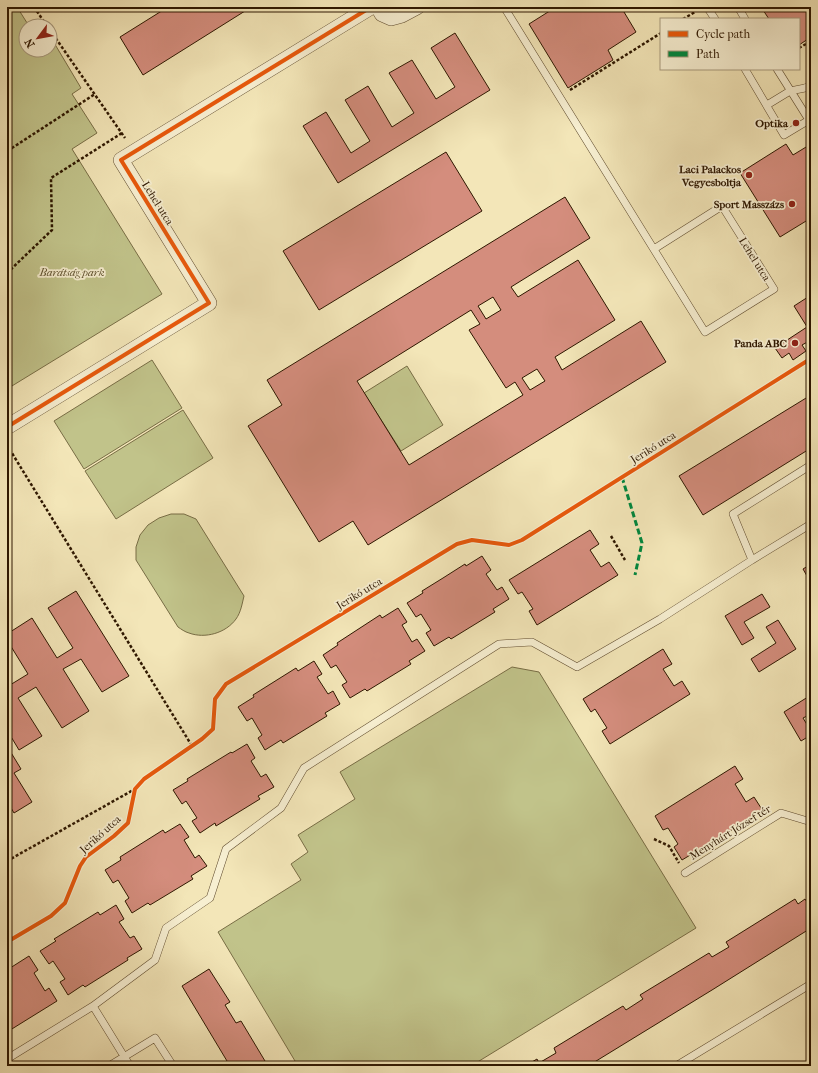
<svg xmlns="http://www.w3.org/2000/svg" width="818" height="1073" viewBox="0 0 818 1073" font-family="'IM FELL French Canon',serif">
<rect width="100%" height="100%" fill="#f3e6b8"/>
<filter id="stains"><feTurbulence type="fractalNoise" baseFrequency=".005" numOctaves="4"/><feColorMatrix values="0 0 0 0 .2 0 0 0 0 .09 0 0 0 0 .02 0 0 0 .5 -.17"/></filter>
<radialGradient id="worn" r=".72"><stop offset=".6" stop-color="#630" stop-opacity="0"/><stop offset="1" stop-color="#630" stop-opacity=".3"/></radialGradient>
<path fill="#c1c38a" stroke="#786d45" d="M7,7h10l12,19h-3v24h24v-14l31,52 -9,6 25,39 -25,16 90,145 -155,95z
M152,360l30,48 -98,61 -30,-48z
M407,366l36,59 -42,26 -37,-58z
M183,410l30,48 -97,61 -31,-48z
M171,514h13l12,5 48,77c-2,8 -3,16 -8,23 -10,14 -31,20 -47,14 -4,-1 -8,-4 -11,-6l-42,-67v-13l4,-12 8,-10 11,-7z
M512,667l27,5 157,256 -225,138h-173l-80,-134 83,-52 -10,-16 17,-12 -10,-17 57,-36 -15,-27z"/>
<path fill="#d48d7d" stroke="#2e1700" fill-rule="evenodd" d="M168,7h74l3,4 -102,64 -23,-38z
M556,7h65l15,25 -28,18 5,10 -45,28 -39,-64z
M761,7h50v30l-12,8v-26h-30z
M455,33l35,57 -152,93 -35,-57 23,-14 25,41 19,-12 -25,-41 23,-14 24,41 22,-14 -25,-40 23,-13 24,39 19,-12 -24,-39z
M786,144l7,11 18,-11v74l-31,19 -40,-64z
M446,152l36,59 -163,99 -36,-59z
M565,197l25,41 -79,49 7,10 60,-37 37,60 -60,37 7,13 79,-49 25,41 -298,183 -15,-24 -34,21 -71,-116 34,-21 -15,-25zM493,297l8,13 -15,9 -8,-13zM471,310l9,14 -11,6 37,58 9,-6 8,13 -114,70 -52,-84zM537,369l8,12 -15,9 -8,-12z
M808,297l3,4v28l-2,1 -15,-24z
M807,327l4,6v7l-9,5 4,6 -13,9 -4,-7 -7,5 -7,-10z
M811,395v53l-108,67 -24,-39z
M590,530l9,14 -9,6 11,17 8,-5 9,13 -81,50 -8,-14 4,-2 -11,-17 -4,2 -9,-14z
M482,556l9,14 -5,4 11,16 5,-3 7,12 -16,10 2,3 -44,27 -2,-2 -15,9 -8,-13 5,-3 -10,-16 -5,3 -9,-14 16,-10 -1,-2 21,-13 22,-14 1,2z
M811,564v19l-8,-14z
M76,591l53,85 -27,16 -21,-33 -18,10 26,42 -27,17 -26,-41 -18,11 24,38 -23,14 -12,-20v-50l3,5 18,-11 -21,-34v-6l25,-16 25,40 16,-10 -25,-40z
M762,594l8,13 -26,15 10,16 -12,7 -17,-29z
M398,608l9,14 -5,3 10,17 5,-3 8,12 -16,10 2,3 -44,27 -2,-2 -15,9 -8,-13 5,-3 -11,-17 -5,3 -8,-13 15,-10 -1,-2 43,-28 2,3z
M778,620l18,29 -37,23 -8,-13 25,-16 -10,-16z
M663,649l9,15 -9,5 11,17 8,-5 8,13 -80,50 -8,-13 5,-3 -12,-19 -4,3 -8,-13z
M314,661l8,13 -5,3 11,17 5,-3 7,13 -15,9 2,3 -44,27 -2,-3 -16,10 -7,-12 4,-3 -10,-17 -5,3 -9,-14 16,-10 -1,-2 43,-27 2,3z
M811,695v19l-8,4 8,13v4l-10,6 -17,-29z
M247,744l8,14 -4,3 10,16 5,-3 8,13 -16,9 2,3 -44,27 -1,-3 -15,10 -8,-12 5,-3 -11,-17 -4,3 -9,-14 15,-9 -1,-2 44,-27 1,1z
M7,746l14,23 -7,4 18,29 -18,11 -7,-12z
M735,766l8,13 -8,5 11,18 8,-5 9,14 -81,49 -8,-13 4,-3 -10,-16 -5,2 -8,-14z
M180,824l9,13 -5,3 11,18 4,-3 8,11 -16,10 2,3 -43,26 -2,-2 -16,10 -7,-12 4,-3 -11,-18 -5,3 -8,-13 16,-10 -1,-3 43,-27 2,3z
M795,899l3,5 7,-5 6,9v20l-99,62 -124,76h-63l12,-7 2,4 17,-10 -2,-5 69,-42 3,4 17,-11 -3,-4 69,-42 3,4 17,-10 -3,-5z
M116,905l8,14 -5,3 11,16 4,-2 8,13 -15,9 1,2 -43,27 -2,-2 -15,10 -8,-13 5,-3 -12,-18 -4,3 -9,-13 16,-10 -2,-2 44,-27 2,3z
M29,956l9,14 -4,3 11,18 4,-3 8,13 -50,31v-62z
M209,969l21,33 -5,3 11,18 5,-2 27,45h-38l-48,-80z"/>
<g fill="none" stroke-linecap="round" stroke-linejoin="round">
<g stroke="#5f4b2e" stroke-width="8">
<path id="service" d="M504,7l201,325 69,-43 -52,-83 -68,43
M707,7l8,12
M738,7l7,12
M745,69l39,66 25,-15 -32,-51
M767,105l23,-14 15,-3 6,-3
M752,560l59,-36
M685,873l96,-60 30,9
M93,1006l37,60
M7,1059l86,-53 62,-46 11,-32 44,-30 16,-49 55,-41 23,-40 195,-124 33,-2 45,25 83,-48 92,-59 -19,-46 78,-49
M109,1066l46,-28 18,28
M676,1066l135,-82"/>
</g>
<g stroke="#5f4b2e" stroke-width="16">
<path id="minor" d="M378,7l4,7 9,4 11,-3 15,-8
M7,427l202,-124 -88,-143 250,-153"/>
</g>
<path stroke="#2e1700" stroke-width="2.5" stroke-dasharray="3 2" stroke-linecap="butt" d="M34,7l13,19
M7,11l6,-4
M683,19l12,-7
M50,30l75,108
M799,48l12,-7
M570,90l91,-57
M7,146l5,2 83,-54
M7,273l45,-43 -1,-52 71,-45
M7,445l185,301
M611,536l14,24
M654,839l15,7 10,17
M7,861l128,-72"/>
<use href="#service" stroke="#f7efd1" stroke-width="7"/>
<use href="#minor" stroke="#f7efd1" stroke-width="15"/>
<path stroke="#00873e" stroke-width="3" stroke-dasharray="6 3" stroke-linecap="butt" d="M622,477l20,66 -7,32"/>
<g stroke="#f7efd1" stroke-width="6">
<path id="cycleway" d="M7,427l202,-124 -88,-143 250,-153
M7,942l44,-26 14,-13 15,-37 6,-9 28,-21 14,-13 7,-34 9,-10 58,-40 11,-10 2,-30 11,-15 231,-140 15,-4 37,5 13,-5 285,-179 4,-5"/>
</g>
<use href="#cycleway" stroke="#e8590c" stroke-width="4"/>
</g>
<g fill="#8f2418" stroke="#f7efd1" stroke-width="1.5">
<circle cx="796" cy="123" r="4"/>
<circle cx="749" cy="175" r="4"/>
<circle cx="792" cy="204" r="4"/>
<circle cx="795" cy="343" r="4"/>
</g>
<g text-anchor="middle" stroke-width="3.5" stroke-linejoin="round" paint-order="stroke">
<g font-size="11" font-weight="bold" fill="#2e1700" stroke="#f7efd1" text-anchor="end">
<text x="788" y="127">Optika</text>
<text x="741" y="173">Laci Palackos<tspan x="741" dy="13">Vegyesboltja</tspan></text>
<text x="784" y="208">Sport Masszázs</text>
<text x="787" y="347">Panda ABC</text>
</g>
<g font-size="11" fill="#2e1700" stroke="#f7efd1">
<text transform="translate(158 203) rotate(58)" y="4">Lehel utca</text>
<text transform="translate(755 259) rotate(58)" y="4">Lehel utca</text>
<text transform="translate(653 447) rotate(-32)" y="4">Jerikó utca</text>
<text transform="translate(359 593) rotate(-31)" y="4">Jerikó utca</text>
<text transform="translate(730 832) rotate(-32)" y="4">Menyhárt József tér</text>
<text transform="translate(100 834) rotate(-42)" y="4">Jerikó utca</text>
</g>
<g font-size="11" font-style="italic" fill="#615330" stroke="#f7efd1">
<text x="72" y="276">Barátság park</text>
</g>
</g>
<rect width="818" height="1073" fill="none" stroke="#f3e6b8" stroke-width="24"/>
<rect x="8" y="8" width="802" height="1057" fill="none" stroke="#2e1700" stroke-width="2"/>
<rect x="12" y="12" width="794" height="1049" fill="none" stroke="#2e1700"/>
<rect x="660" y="18" width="140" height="52" fill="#f7efd1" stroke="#a7997d"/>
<rect x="668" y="31" width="20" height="6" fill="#e8590c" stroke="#a7997d"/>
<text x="696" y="38" font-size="12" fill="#2e1700">Cycle path</text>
<rect x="668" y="51" width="20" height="6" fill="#00873e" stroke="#a7997d"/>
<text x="696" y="58" font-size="12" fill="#2e1700">Path</text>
<g transform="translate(38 38) rotate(238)"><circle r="19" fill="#f7efd1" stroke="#a7997d"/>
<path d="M0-3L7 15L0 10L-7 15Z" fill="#8f2418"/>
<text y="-6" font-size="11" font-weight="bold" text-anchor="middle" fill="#2e1700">N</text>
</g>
<rect width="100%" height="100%" filter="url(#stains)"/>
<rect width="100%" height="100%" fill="url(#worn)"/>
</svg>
